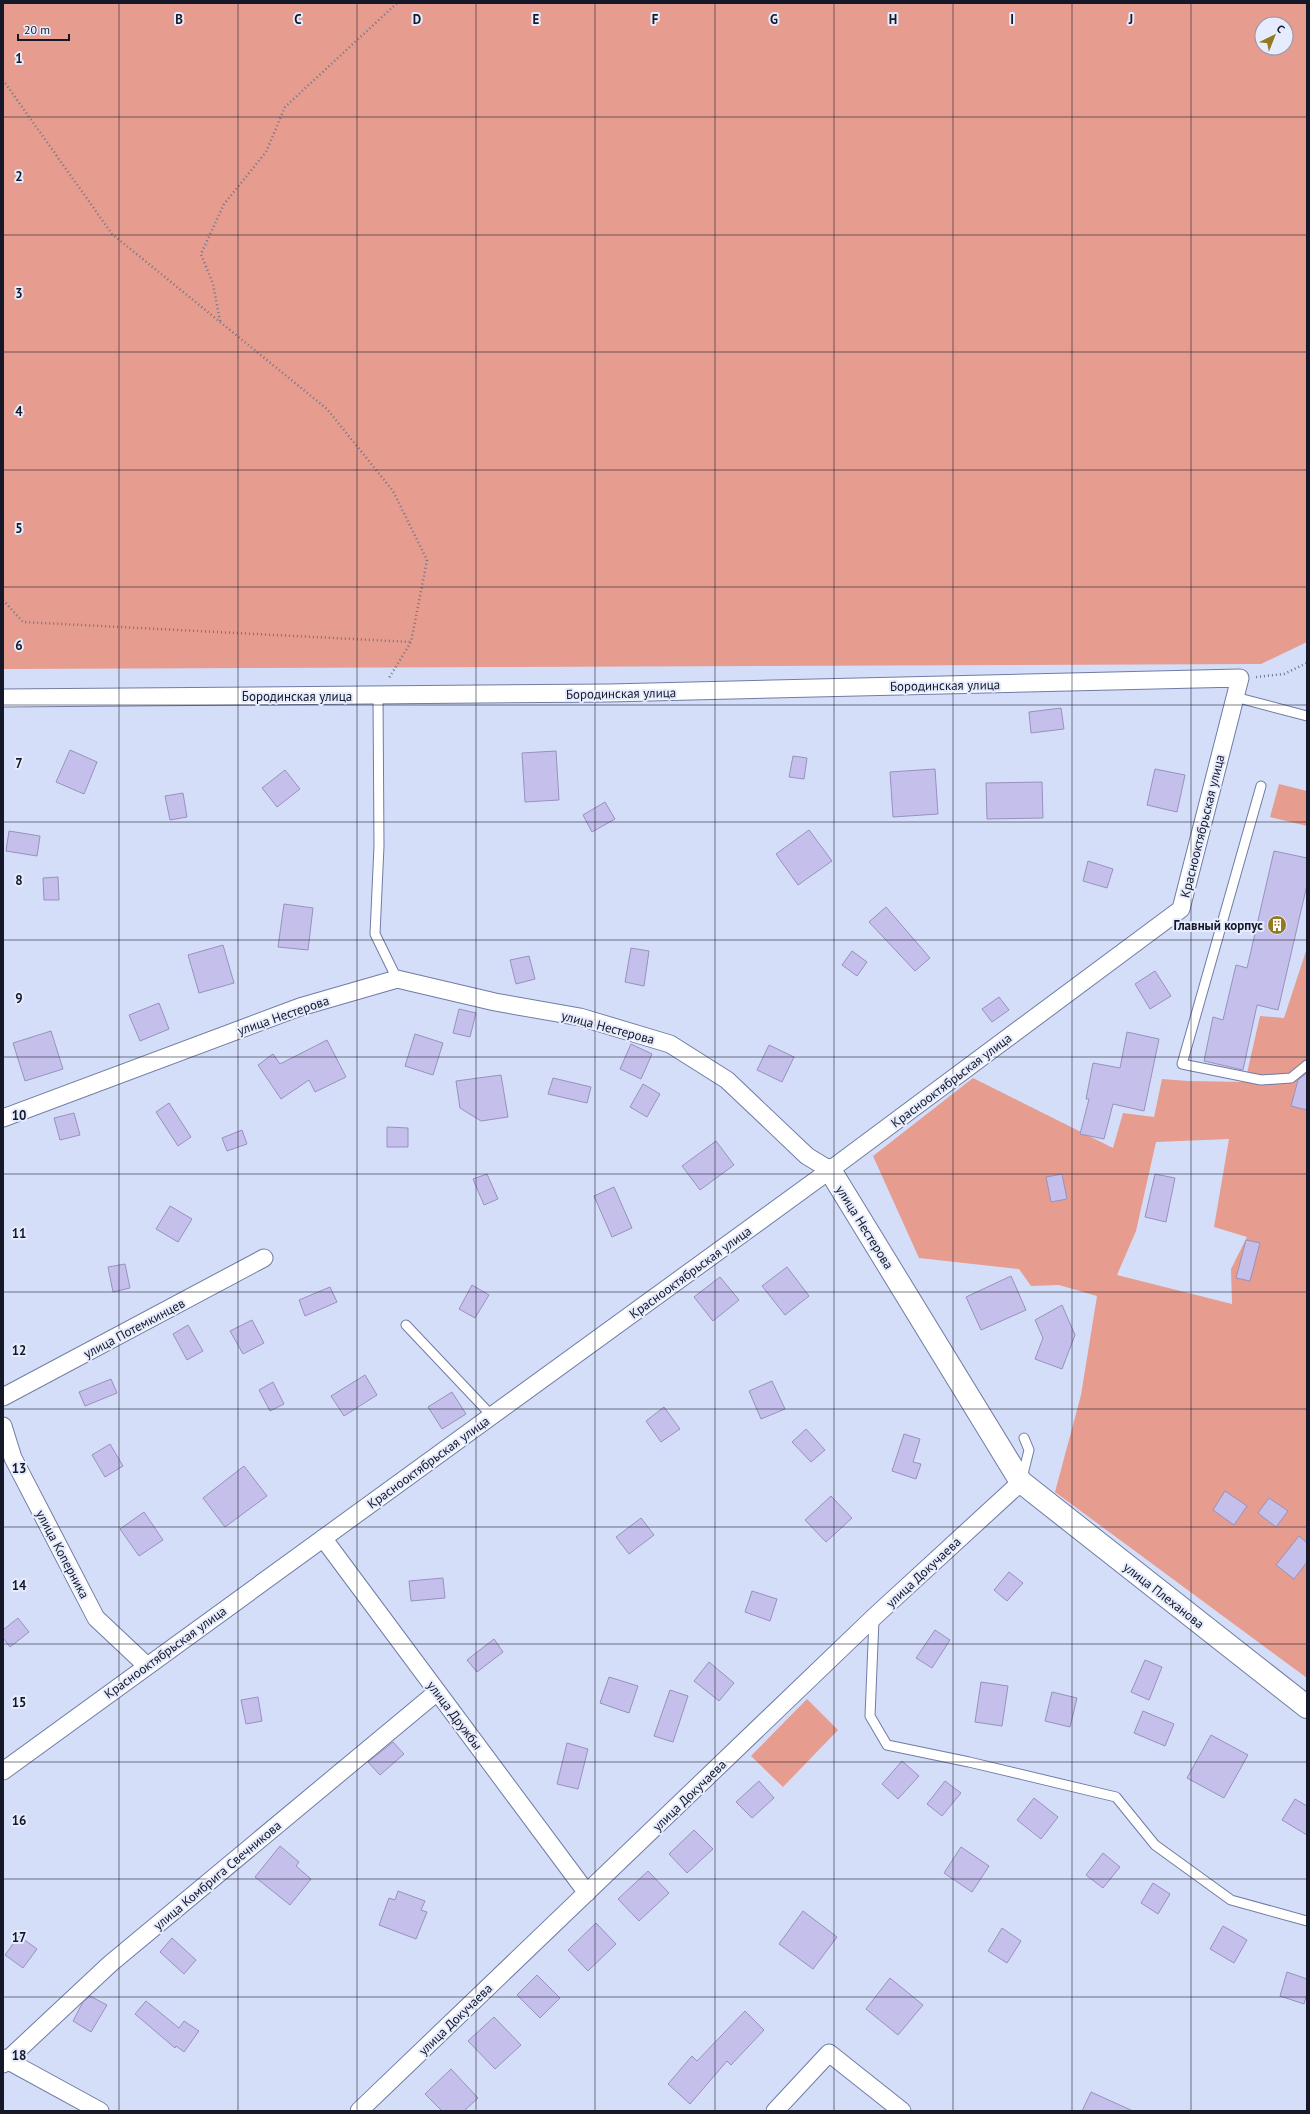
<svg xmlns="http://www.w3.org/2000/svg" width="1310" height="2114" viewBox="0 0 1310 2114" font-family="'PT Sans',sans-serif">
<rect width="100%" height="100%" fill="#d5def9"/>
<path fill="#e69c8e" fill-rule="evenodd" d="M3,3h1304v639l-46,22 -1258,5zM1262,24h24v24h-24z
M1279,784l28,7v35l-37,-9z
M1307,948v730l-252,-186 26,-97 16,-99 -38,-11 -28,1 -12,-17 -100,-11 -46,-102 100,-78 140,70 10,-35 31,4 8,-38 26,2 57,1 15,-66 24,2zM1229,1139l-15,88 33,10 -16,32 1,35 -115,-29 19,-44 20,-89z
M807,1699l31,31 -55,57 -32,-31z"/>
<path fill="#c5bfec" stroke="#9891bd" d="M1061,708l3,21 -33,4 -2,-21z
M70,750l27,12 -13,32 -28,-12z
M556,751l3,49 -34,2 -3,-49z
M793,756l14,2 -3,21 -15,-2z
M935,769l3,45 -45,3 -3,-45z
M1155,769l30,6 -8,37 -30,-7z
M285,770l15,19 -23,18 -15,-19z
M1042,782l1,36 -56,1 -1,-36z
M183,793l4,24 -17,3 -5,-24z
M605,802l10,17 -23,13 -9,-17z
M809,830l23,31 -34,24 -22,-31z
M9,831l31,5 -3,20 -31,-5z
M1274,851l33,7v27l-29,125 -21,-5 -14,65 -39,-9 9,-44 10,3 13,-55 11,3z
M1088,861l25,8 -6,19 -24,-7z
M58,877l1,23h-15l-1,-22z
M284,904l29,4 -5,42 -30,-3z
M886,907l44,51 -15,13 -46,-49z
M223,945l11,38 -35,10 -11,-38z
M631,948l18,3 -5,35 -19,-4z
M852,951l15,11 -10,14 -15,-11z
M529,956l6,23 -19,5 -6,-24z
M1155,971l16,25 -21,13 -15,-25z
M999,997l10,13 -17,12 -10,-13z
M159,1003l10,26 -29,12 -11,-26z
M459,1009l17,4 -6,24 -17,-4z
M51,1031l12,38 -38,12 -12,-38z
M1127,1032l32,7 -15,72 -31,-7 -9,35 -24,-5 9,-35h-3l7,-36 27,5z
M415,1034l28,9 -10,32 -28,-9z
M327,1040l19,37 -31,15 -6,-12 -28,19 -23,-34 15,-11 7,10z
M631,1044l21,10 -11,25 -21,-10z
M769,1045l25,12 -12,25 -25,-12z
M1307,1073v37l-16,-4 7,-26z
M501,1075l7,42 -27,4 -21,-13 -4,-27z
M553,1078l38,9 -4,16 -39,-9z
M643,1084l17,10 -13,23 -17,-10z
M169,1103l22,34 -13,9 -22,-34z
M74,1113l6,22 -20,5 -6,-22z
M387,1127l21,1v19h-21z
M242,1130l5,14 -20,7 -5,-13z
M716,1141l18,24 -34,25 -18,-24z
M487,1174l11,25 -14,6 -11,-26z
M1062,1174l5,25 -16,3 -5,-25z
M1155,1174l20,4 -9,44 -21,-5z
M614,1187l18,41 -20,9 -18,-41z
M170,1206l22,13 -14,23 -22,-13z
M1246,1240l14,3 -10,38 -14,-3z
M125,1264l5,24 -17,4 -5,-25z
M787,1267l22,29 -24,19 -23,-29z
M1011,1276l15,34 -45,20 -15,-33z
M720,1277l19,23 -26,21 -19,-24z
M472,1285l17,10 -14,23 -16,-9z
M330,1287l7,15 -32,14 -6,-16z
M1062,1305l13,30 -13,34 -27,-10 8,-21 -8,-18z
M252,1320l12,23 -21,11 -13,-23z
M188,1325l15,26 -16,9 -14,-26z
M365,1375l12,20 -33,21 -13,-20z
M111,1379l6,14 -32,13 -6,-14z
M772,1381l13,28 -24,10 -12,-28z
M273,1382l11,22 -14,7 -11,-21z
M452,1392l14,22 -24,15 -14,-22z
M664,1407l16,22 -19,13 -15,-21z
M806,1429l19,21 -14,12 -19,-20z
M904,1434l16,5 -7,23 8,2 -5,15 -24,-8z
M110,1444l13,22 -18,11 -13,-22z
M244,1466l23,30 -42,31 -22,-29z
M1225,1491l22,15 -13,19 -21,-15z
M831,1496l21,22 -26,24 -21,-22z
M1269,1498l19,13 -12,16 -18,-14z
M144,1512l19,28 -24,16 -19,-27z
M641,1518l13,17 -25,19 -13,-17z
M1299,1536l8,7v19l-13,17 -18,-14z
M1009,1572l14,11 -16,18 -13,-11z
M443,1578l2,20 -34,3 -2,-20z
M752,1591l25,8 -7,22 -25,-9z
M18,1618l11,14 -19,15 -7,-9v-8z
M935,1630l15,10 -18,28 -16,-10z
M494,1639l9,13 -26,20 -10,-12z
M1145,1660l17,7 -13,33 -18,-8z
M709,1662l25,21 -15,18 -25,-20z
M609,1677l29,9 -9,27 -29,-10z
M981,1682l27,4 -6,40 -27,-4z
M670,1690l18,6 -15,46 -19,-6z
M1052,1692l25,6 -7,29 -25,-6z
M258,1697l4,24 -16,3 -5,-24z
M1143,1711l31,13 -9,22 -31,-13z
M1211,1735l37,20 -24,43 -37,-20z
M393,1742l11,12 -24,21 -12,-13z
M567,1743l21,6 -10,40 -21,-5z
M902,1761l17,15 -21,23 -16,-15z
M759,1781l15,17 -22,20 -16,-16z
M945,1781l16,12 -19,23 -15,-12z
M1034,1798l24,19 -17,22 -24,-19z
M1295,1799l12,7v29l-25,-15z
M694,1830l19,19 -26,24 -18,-19z
M280,1846l19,16 -3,4 15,13 -21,26 -35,-28z
M961,1847l28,19 -17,26 -28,-19z
M1103,1853l17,14 -17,21 -17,-13z
M648,1871l21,22 -30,28 -21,-22z
M1153,1883l17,11 -12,20 -17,-11z
M398,1891l27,10 -4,9 6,2 -11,27 -37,-14 10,-27 6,2z
M803,1911l34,26 -24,32 -34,-25z
M596,1923l20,21 -28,27 -20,-21z
M1223,1926l24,14 -13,23 -24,-14z
M1002,1928l19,13 -14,22 -19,-12z
M19,1936l18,13 -14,19 -18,-13z
M172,1938l24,22 -12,14 -24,-22z
M1287,1972l20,7v14l-3,11 -24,-8z
M537,1975l23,23 -20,20 -23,-23z
M890,1978l33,27 -25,30 -32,-26z
M90,1996l17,9 -16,27 -18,-11 10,-19z
M146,2001l33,27 5,-7 15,10 -15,21 -8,-6 -1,2 -40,-34z
M745,2011l19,19 -33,35 -4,-4 -37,43 -22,-20 24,-28 5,5z
M494,2017l27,28 -26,24 -27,-28z
M451,2069l27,29 -14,13h-22l-17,-17z
M1091,2092l42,19h-51z"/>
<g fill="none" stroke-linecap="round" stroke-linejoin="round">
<g stroke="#707ca4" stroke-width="11">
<path id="lane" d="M378,695l1,151 -4,88 22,45
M1235,697l72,19
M1261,786l-79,278 79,16 30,-2 16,-13
M406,1325l86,91
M1022,1478l7,-28 -5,-12
M874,1619l-4,97 17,29 82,17 147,35 39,48 76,55 76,21"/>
</g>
<g stroke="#707ca4" stroke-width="19">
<path id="street" d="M3,698l606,-5 631,-15 -59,231 -351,261 -827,601
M3,1118l297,-111 97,-28 98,23 85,15 90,27 57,36 80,76 23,14
M3,1397l261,-139
M3,1426l10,32 83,160 51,48
M323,1538l264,355
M3,2058l97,53
M3,2064l107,-100 327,-272
M359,2111l515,-494 147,-135
M775,2111l54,-58 73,58"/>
</g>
<g stroke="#707ca4" stroke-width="24">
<path id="secondary" d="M830,1170l191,312 286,225"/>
</g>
<path stroke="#6e758a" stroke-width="2.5" stroke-dasharray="1 3" stroke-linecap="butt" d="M3,80l109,154 215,175 66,82 34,69 -16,82 -22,36
M220,321l-7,-37 -12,-30 23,-50 42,-52 19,-45 112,-104
M3,600l20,22 388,20
M1256,677l28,-3 23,-11"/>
<use href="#lane" stroke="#fff" stroke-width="9"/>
<use href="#street" stroke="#fff" stroke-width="17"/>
<use href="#secondary" stroke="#fff" stroke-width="22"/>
</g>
<path fill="none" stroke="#141828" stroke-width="1" stroke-opacity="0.55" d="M119,3v2108M238,3v2108M357,3v2108M476,3v2108M595,3v2108M715,3v2108M834,3v2108M953,3v2108M1072,3v2108M1191,3v2108M3,117h1304M3,235h1304M3,352h1304M3,470h1304M3,587h1304M3,705h1304M3,822h1304M3,940h1304M3,1057h1304M3,1174h1304M3,1292h1304M3,1409h1304M3,1527h1304M3,1644h1304M3,1762h1304M3,1879h1304M3,1997h1304"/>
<defs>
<g id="building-disc" transform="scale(1)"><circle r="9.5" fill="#947920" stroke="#e6ecfe"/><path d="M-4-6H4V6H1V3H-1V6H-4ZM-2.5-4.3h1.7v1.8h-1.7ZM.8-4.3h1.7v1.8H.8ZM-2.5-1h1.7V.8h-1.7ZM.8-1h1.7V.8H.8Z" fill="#fff"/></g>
</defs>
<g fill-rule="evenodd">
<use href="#building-disc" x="1277" y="925"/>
</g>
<g text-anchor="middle" stroke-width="4" stroke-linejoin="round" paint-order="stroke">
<g font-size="13" fill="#141828" stroke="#e6ecfe">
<text transform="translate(945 685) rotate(-1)" y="5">Бородинская улица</text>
<text transform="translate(621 693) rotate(-1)" y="5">Бородинская улица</text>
<text x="297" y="701">Бородинская улица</text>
<text transform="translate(1202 826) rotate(-76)" y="5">Краснооктябрьская улица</text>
<text transform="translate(283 1015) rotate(-19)" y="5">улица Нестерова</text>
<text transform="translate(608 1027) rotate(15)" y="5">улица Нестерова</text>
<text transform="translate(951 1080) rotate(-37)" y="5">Краснооктябрьская улица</text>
<text transform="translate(865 1227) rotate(58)" y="5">улица Нестерова</text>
<text transform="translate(690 1272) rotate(-36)" y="5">Краснооктябрьская улица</text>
<text transform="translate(134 1328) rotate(-28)" y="5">улица Потемкинцев</text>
<text transform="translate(428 1462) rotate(-36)" y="5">Краснооктябрьская улица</text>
<text transform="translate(63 1554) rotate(62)" y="5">улица Коперника</text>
<text transform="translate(923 1572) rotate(-43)" y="5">улица Докучаева</text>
<text transform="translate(1164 1595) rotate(38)" y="5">улица Плеханова</text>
<text transform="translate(165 1652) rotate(-36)" y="5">Краснооктябрьская улица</text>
<text transform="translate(455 1715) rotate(53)" y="5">улица Дружбы</text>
<text transform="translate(689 1795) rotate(-44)" y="5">улица Докучаева</text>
<text transform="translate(217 1875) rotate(-40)" y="5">улица Комбрига Свечникова</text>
<text transform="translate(455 2019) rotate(-44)" y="5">улица Докучаева</text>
</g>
<g font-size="13" font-weight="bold" fill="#141828" stroke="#e6ecfe" text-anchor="end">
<text x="1263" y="930">Главный корпус</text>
</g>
</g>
<g font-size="13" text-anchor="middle" font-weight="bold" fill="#141828" stroke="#e6ecfe" stroke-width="4" stroke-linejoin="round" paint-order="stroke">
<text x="179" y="24">B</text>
<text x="298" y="24">C</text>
<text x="417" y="24">D</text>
<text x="536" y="24">E</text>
<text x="655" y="24">F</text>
<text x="774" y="24">G</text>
<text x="893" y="24">H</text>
<text x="1012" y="24">I</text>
<text x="1131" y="24">J</text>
<text x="19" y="63">1</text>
<text x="19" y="181">2</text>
<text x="19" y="298">3</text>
<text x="19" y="416">4</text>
<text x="19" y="533">5</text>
<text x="19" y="650">6</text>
<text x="19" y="768">7</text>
<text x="19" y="885">8</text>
<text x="19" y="1003">9</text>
<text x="19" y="1120">10</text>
<text x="19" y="1238">11</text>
<text x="19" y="1355">12</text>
<text x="19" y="1473">13</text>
<text x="19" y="1590">14</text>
<text x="19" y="1707">15</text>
<text x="19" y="1825">16</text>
<text x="19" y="1942">17</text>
<text x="19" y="2060">18</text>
</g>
<rect width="1310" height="2114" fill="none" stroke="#141828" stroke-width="8"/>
<g transform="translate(1274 36) rotate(43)"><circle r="19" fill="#e6ecfe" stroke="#9297a8"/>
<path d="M0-3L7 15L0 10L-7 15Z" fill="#947920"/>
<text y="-6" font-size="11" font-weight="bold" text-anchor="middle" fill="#141828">С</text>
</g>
<path d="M18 34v6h51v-6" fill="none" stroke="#141828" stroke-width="2"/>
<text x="24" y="34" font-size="12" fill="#141828" stroke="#e6ecfe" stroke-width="3" paint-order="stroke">20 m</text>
</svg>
